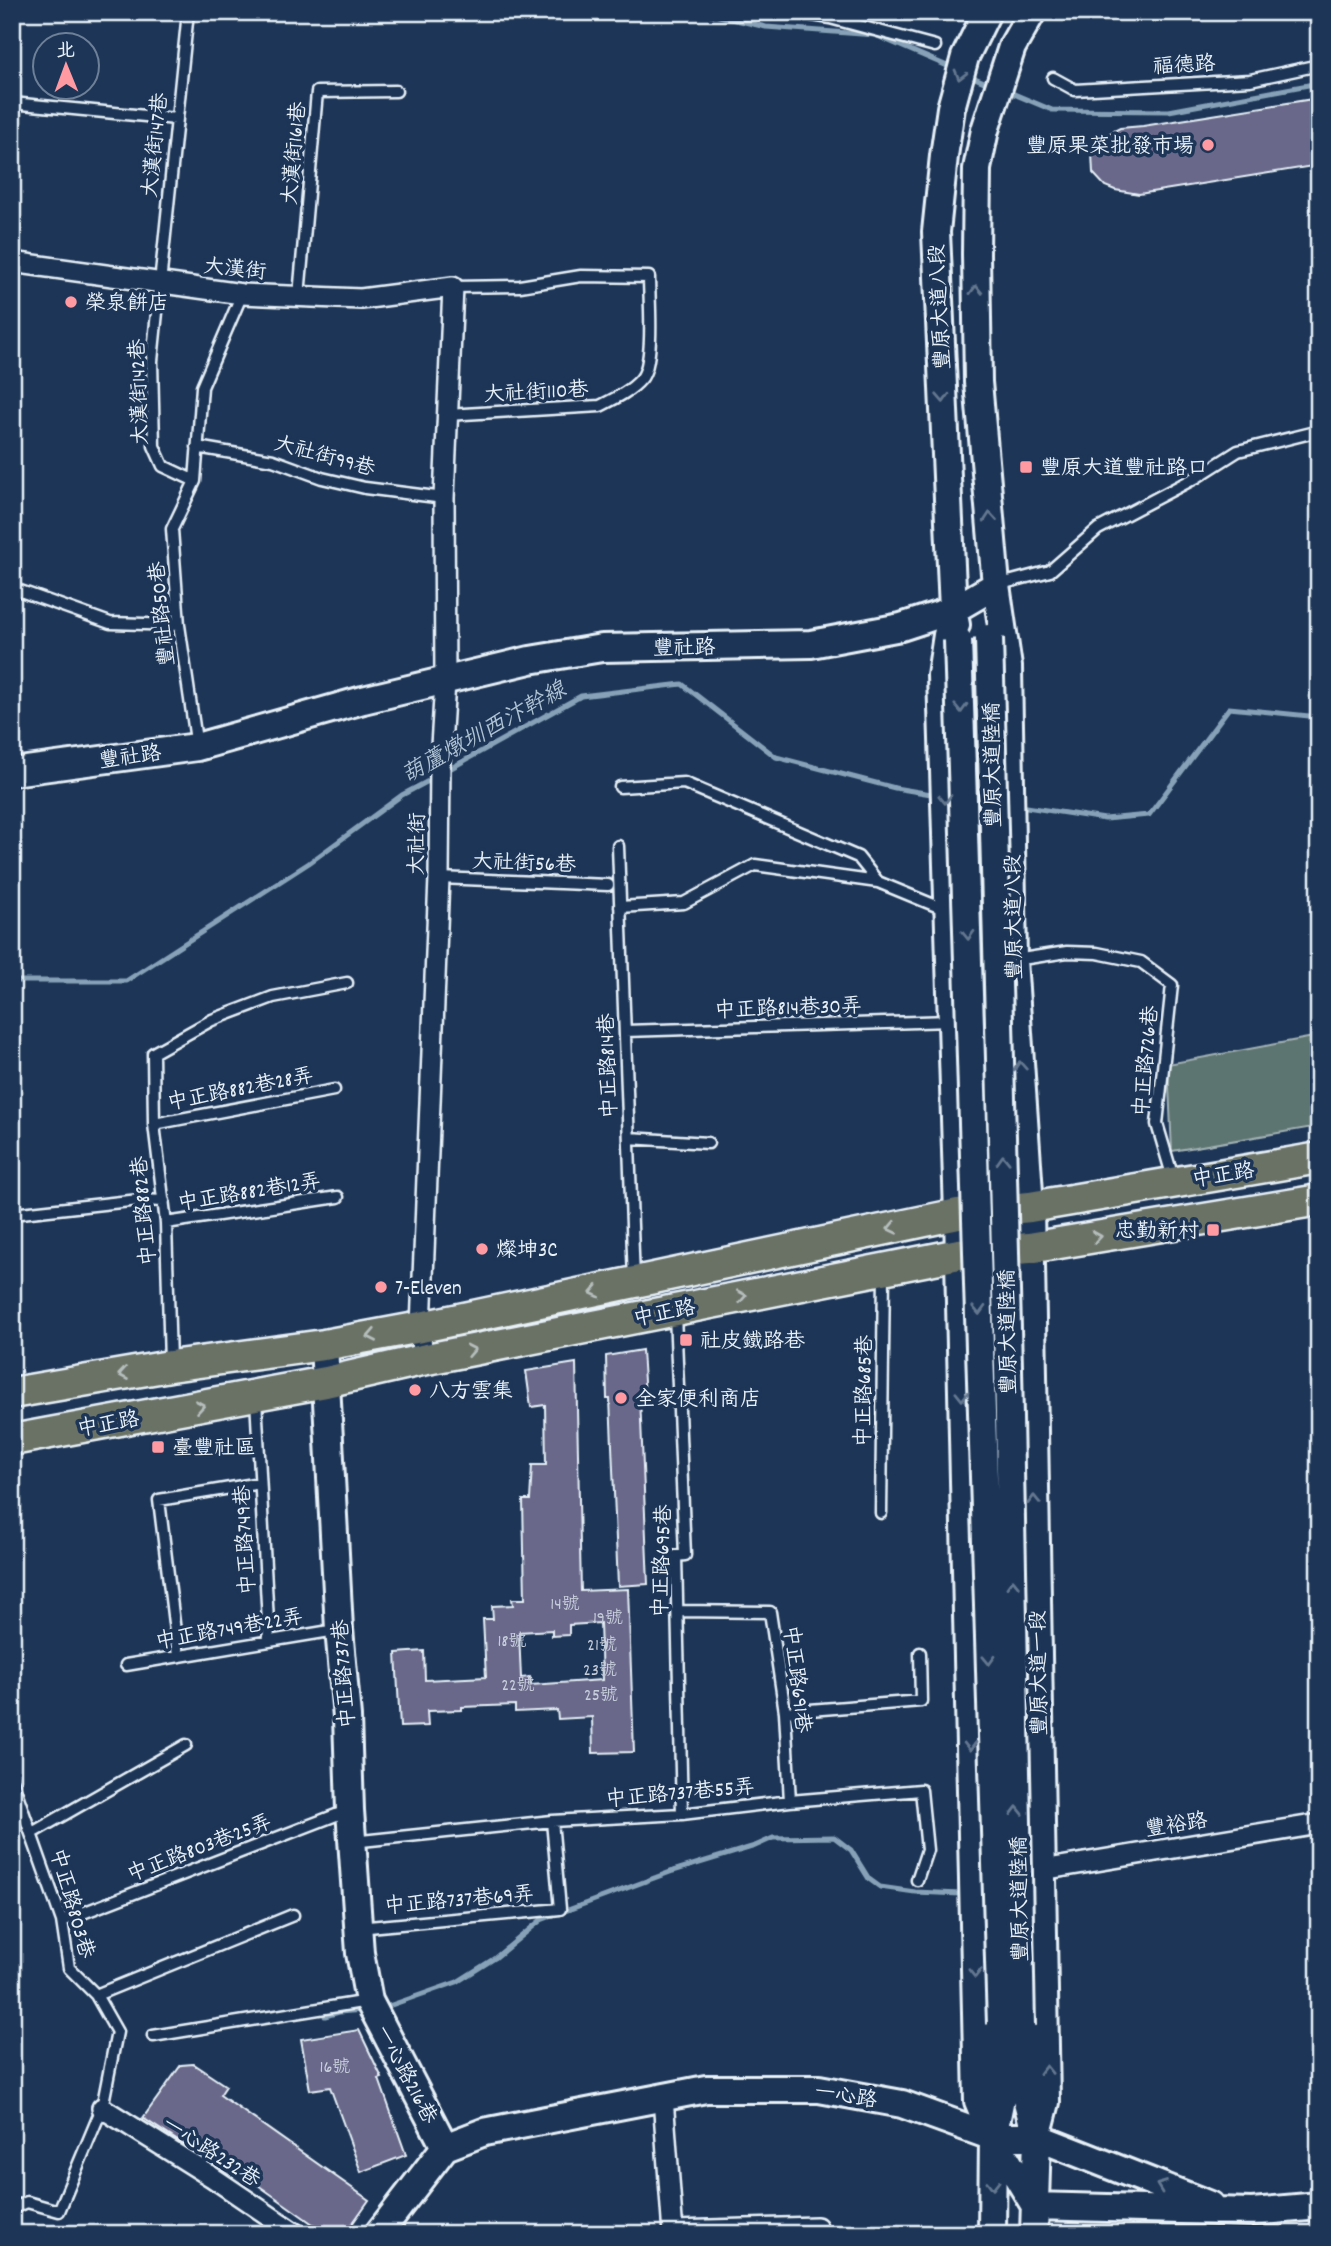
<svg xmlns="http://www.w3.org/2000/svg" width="1331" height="2246" viewBox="0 0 1331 2246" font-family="Dekko,'LXGW WenKai TC',sans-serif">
<rect width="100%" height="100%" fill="#1d3557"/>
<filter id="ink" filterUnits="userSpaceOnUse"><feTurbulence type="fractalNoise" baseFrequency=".0143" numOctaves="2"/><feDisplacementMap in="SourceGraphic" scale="14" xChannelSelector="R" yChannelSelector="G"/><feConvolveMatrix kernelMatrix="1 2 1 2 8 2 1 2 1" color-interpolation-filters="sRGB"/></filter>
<g filter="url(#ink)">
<path fill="#5d7470" stroke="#a2b2b4" stroke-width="2" d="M1319,1036v90l-147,25 -4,-87z"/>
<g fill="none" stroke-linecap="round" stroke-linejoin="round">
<path stroke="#87a2b8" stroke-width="5" d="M702,12l64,15 109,8 77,33
M968,75l23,10
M1007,91l45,19 117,1 150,-28
M444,772l137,-76 101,-12 94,73 119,31 42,7
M1020,806l85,13 44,-4 80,-107 90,9
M12,981h114l183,-118 93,-68 34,-18
M380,2009l77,-27 38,-24 46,-38 132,-49 82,-25 18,-8 61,-1 17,13 18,29 11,8 35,5 46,2
M325,2016l14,-4 24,-2"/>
</g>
<path fill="#69688a" stroke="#e8f1f8" stroke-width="2" fill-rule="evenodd" d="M1319,98v67l-180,29 -24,-4 -10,-4 -12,-13 -1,-20 10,-16 18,-9 23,-2z
M642,1350l3,47h-5l8,187 -30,2 -8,-187h-3l-1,-43z
M576,1363l5,228 47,-2 6,163 -41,1 -1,-36 -34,2 -1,-9 -42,2v-7l-53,2v3l-35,1 1,15 -28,1 -4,-74 28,-2 1,29 61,-3 -3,-58h10l-1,-13 21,-1 -1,-6h13l-2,-99h7l2,-35h14l-1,-60 -14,2 -5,-36zM600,1623l2,57 -71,5 -1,-8 -9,1 -2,-46 33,-2v6l17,-1v-10z
M359,2030l23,48 -3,1 27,76 -45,17 -31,-85 -20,3 -9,-51z
M193,2064l33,22 -6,9 149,105 -24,34h-18l-137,-97 -6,8 -41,-27 38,-53z"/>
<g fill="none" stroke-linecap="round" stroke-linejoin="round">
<g stroke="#e8f1f8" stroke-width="15">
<path id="lane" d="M188,12l-36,349 2,85 9,20 32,15
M795,12l35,6 105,28
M1053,78l22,12 175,-10 69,-15
M12,103l164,16
M299,296l18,-204 79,-1
M447,415l153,-9c14,-7 31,-15 41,-27 14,-16 8,-80 8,-102l-68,-1 -61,10 -67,1
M197,447l76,13 49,18 43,10 79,10
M997,585l53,-14 48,-42 99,-52 41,-26 81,-20
M12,588l98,35 69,2
M197,747l-18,-122 -7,-96 23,-48 7,-94 40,-93
M620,787l64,-4 174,74 20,25
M618,846l16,434
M439,878l169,7
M620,907l64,-4 71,-38 123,17 68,28
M1015,960l52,-8 30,1 44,9 31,23 -15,139 16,54
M625,1031l326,-10
M154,1124l180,-34
M629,1138l79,5
M12,1214l127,-14 25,1
M166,1223l172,-26
M675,1314l10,241 -9,1 6,258
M170,1362l-4,-139 -12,-99 -1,-71 59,-33 61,-23 74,-14
M256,1399l13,242
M881,1513l3,-240
M677,1611l93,1 15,100 5,89
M178,1656l-19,-156 101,-17
M126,1665l210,-35
M785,1712l136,-11 -1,-48
M12,1780l50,141 7,47 27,27 21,37 -15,76 -43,103 -32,-9 -15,7
M32,1833l154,-88
M352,1842l200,-21 130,-7 108,-13 131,-11 6,60 -10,30
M62,1921l287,-111
M358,1928l202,-19 -8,-88
M96,1995l197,-80
M153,2036l215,-35"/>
</g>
<g stroke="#e8f1f8" stroke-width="24">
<path id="street" d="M12,262l230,32 119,5 92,-12 -9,211 1,184 -5,80 -1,116 -18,449 1,33
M1042,1870l277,-46
M663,2098l10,136
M102,2108l110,69 84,57
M673,2231l144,-4"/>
</g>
<g stroke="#e8f1f8" stroke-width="32">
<path id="secondary" d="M1032,12l-20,35 -27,83 -8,39 -1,85 2,128 18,203 12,82 5,293 17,247 16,895 -9,35 -3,97
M953,610l-6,25 -6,40 17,539 20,887 15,36 42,69 217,6 67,-6
M956,625l-3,-15 -17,-378 8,-76 7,-48 14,-51 22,-45
M12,772l185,-25 166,-47 167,-40 72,-12 209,-4 90,-17 52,-17 43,-25
M324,1345l15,284 8,88 3,93 10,143 9,48 76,146
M1021,2026l4,68 11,42
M378,2234l67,-87 39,-15 222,-43h113l83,15 91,33h44l173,68
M992,2234l1,-97 8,-39v-74"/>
</g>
<g stroke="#e8f1f8" stroke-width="35">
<path id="primary" d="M12,1393l158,-27 154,-21 97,-18 537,-113 72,-7 289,-49
M12,1440l314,-58 96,-22 537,-106 70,-6 290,-48"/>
</g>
<use href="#lane" stroke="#1d3557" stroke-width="10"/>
<use href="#street" stroke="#1d3557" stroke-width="19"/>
<use href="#secondary" stroke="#1d3557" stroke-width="26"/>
<use href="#primary" stroke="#6b7165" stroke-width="30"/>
<g stroke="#e8f1f8" stroke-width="32" stroke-linecap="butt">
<path id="secondary-bridge" d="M989,638l19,729 13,659
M958,640l43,1384"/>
</g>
<use href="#secondary-bridge" stroke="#1d3557" stroke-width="26"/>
</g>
<defs><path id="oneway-chevron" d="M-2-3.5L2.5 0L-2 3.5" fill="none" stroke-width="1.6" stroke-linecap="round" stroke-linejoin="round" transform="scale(1.75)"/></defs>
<g stroke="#64778f">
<use href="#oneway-chevron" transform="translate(960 75) rotate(105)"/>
<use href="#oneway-chevron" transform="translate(976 290) rotate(-91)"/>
<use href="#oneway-chevron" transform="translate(943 398) rotate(87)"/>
<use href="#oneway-chevron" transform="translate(990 517) rotate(-95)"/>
<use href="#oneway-chevron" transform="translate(961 708) rotate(88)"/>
<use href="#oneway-chevron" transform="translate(945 799) rotate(88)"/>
<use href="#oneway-chevron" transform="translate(968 935) rotate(88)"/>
<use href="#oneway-chevron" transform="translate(1020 1066) rotate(-94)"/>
<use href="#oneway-chevron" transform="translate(1003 1160) rotate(-92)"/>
<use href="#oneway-chevron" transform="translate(979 1310) rotate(88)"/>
<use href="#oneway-chevron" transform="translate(962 1396) rotate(89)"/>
<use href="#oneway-chevron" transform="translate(1034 1500) rotate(-91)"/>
<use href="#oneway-chevron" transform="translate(1013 1584) rotate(-91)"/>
<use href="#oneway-chevron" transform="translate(989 1660) rotate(88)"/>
<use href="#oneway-chevron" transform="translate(970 1746) rotate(89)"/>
<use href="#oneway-chevron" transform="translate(1017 1811) rotate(-91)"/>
<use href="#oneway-chevron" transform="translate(975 1973) rotate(89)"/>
<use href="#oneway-chevron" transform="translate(1046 2070) rotate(-91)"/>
<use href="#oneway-chevron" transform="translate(993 2185) rotate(90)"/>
<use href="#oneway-chevron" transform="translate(1161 2186) rotate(-159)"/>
</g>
<g stroke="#b6bebd">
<use href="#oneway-chevron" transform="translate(892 1228) rotate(168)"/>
<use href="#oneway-chevron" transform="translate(1097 1237) rotate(-9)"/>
<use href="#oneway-chevron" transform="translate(595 1292) rotate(168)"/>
<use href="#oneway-chevron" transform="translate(742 1296) rotate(-11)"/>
<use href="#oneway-chevron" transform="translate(372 1336) rotate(169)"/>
<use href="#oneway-chevron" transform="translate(471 1350) rotate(-11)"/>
<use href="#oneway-chevron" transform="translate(123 1374) rotate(171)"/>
<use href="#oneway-chevron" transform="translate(200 1406) rotate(-10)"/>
</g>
</g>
<g fill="#ff9aa2" stroke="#1d3557" stroke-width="2.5">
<circle cx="1208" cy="145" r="7"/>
<circle cx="71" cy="302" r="7"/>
<rect x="1019" y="460" width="14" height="14" rx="3.5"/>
<rect x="1206" y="1223" width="14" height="14" rx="3.5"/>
<circle cx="482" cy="1249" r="7"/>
<circle cx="381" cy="1287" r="7"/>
<rect x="679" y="1333" width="14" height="14" rx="3.5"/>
<circle cx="415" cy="1390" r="7"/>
<circle cx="621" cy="1398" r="7"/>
<rect x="151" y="1440" width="14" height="14" rx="3.5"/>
</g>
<g text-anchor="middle" stroke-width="7" stroke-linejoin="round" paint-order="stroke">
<g font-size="18" fill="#c8cfdc">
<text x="565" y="1609">14號</text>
<text x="608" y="1623">19號</text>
<text x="512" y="1646">18號</text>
<text x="602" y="1650">21號</text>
<text x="600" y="1675">23號</text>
<text x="518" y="1690">22號</text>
<text x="601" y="1700">25號</text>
<text x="335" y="2072">16號</text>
</g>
<g font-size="21" fill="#e8f1f8" stroke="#1d3557">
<text transform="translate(1184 64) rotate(-3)" y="7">福德路</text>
<text transform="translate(154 145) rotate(-84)" y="7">大漢街147巷</text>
<text transform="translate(293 153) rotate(-85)" y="7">大漢街161巷</text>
<text transform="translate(235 268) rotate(6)" y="7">大漢街</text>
<text transform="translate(939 307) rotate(-93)" y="7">豐原大道八段</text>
<text transform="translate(536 391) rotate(-3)" y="7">大社街110巷</text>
<text transform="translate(138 392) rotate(-92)" y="7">大漢街142巷</text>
<text transform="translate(325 455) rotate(15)" y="7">大社街99巷</text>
<text transform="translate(161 614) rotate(-96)" y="7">豐社路50巷</text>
<text transform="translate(684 647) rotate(-1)" y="7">豐社路</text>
<text transform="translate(130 756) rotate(-8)" y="7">豐社路</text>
<text transform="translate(992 765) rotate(-91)" y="7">豐原大道陸橋</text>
<text transform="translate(416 844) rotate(-89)" y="7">大社街</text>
<text transform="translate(524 862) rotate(2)" y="7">大社街56巷</text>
<text transform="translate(1013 917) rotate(-91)" y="7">豐原大道八段</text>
<text transform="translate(788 1007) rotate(-2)" y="7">中正路814巷30弄</text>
<text transform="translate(1145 1061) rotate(-85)" y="7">中正路726巷</text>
<text transform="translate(607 1066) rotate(-92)" y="7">中正路814巷</text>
<text transform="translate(240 1088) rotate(-11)" y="7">中正路882巷28弄</text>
<text transform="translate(1223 1174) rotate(-9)" y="7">中正路</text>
<text transform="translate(249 1191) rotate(-9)" y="7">中正路882巷12弄</text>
<text transform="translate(143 1211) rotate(-95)" y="7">中正路882巷</text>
<text transform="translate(664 1312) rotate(-11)" y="7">中正路</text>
<text transform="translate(1007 1332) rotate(-91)" y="7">豐原大道陸橋</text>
<text transform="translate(863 1391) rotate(-89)" y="7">中正路685巷</text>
<text transform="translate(108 1423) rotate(-10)" y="7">中正路</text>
<text transform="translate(244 1540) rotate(-93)" y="7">中正路749巷</text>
<text transform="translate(661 1561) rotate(-88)" y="7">中正路695巷</text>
<text transform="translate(229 1628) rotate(-10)" y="7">中正路749巷22弄</text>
<text transform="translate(1038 1673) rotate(-91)" y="7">豐原大道一段</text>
<text transform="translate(343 1674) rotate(-94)" y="7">中正路737巷</text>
<text transform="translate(798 1679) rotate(83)" y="7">中正路691巷</text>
<text transform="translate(680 1792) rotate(-5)" y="7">中正路737巷55弄</text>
<text transform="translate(1176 1824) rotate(-9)" y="7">豐裕路</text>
<text transform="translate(199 1847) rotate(-21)" y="7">中正路803巷25弄</text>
<text transform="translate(459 1899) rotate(-5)" y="7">中正路737巷69弄</text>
<text transform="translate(1019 1899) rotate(-91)" y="7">豐原大道陸橋</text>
<text transform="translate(73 1903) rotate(74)" y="7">中正路803巷</text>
<text transform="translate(407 2074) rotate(62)" y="7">一心路216巷</text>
<text transform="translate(846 2095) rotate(9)" y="7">一心路</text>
<text transform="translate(212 2151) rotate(33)" y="7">一心路232巷</text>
</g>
<g font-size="21" fill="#e8f1f8" stroke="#1d3557" text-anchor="start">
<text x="1194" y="152" text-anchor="end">豐原果菜批發市場</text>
<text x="85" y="309">榮泉餅店</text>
<text x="1040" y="474">豐原大道豐社路口</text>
<text x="1199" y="1237" text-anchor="end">忠勤新村</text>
<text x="496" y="1256">燦坤3C</text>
<text x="395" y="1294">7-Eleven</text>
<text x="700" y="1347">社皮鐵路巷</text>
<text x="429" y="1397">八方雲集</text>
<text x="635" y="1405">全家便利商店</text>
<text x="172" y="1454">臺豐社區</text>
</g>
<g font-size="23" font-style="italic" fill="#afc3d3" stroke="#1d3557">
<text transform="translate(483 731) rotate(-29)" y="8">葫蘆燉圳西汴幹線</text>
</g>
</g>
<rect width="1331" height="2246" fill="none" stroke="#1d3557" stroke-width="42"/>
<rect x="21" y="21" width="1289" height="2204" fill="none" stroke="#e8f1f8" stroke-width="2.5" filter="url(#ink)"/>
<g transform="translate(66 66) rotate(359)"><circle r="33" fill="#1d3557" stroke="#6e8097" stroke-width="2"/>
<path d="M0-5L12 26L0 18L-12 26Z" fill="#ff9aa2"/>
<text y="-10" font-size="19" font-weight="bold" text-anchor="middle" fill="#e8f1f8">北</text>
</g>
</svg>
